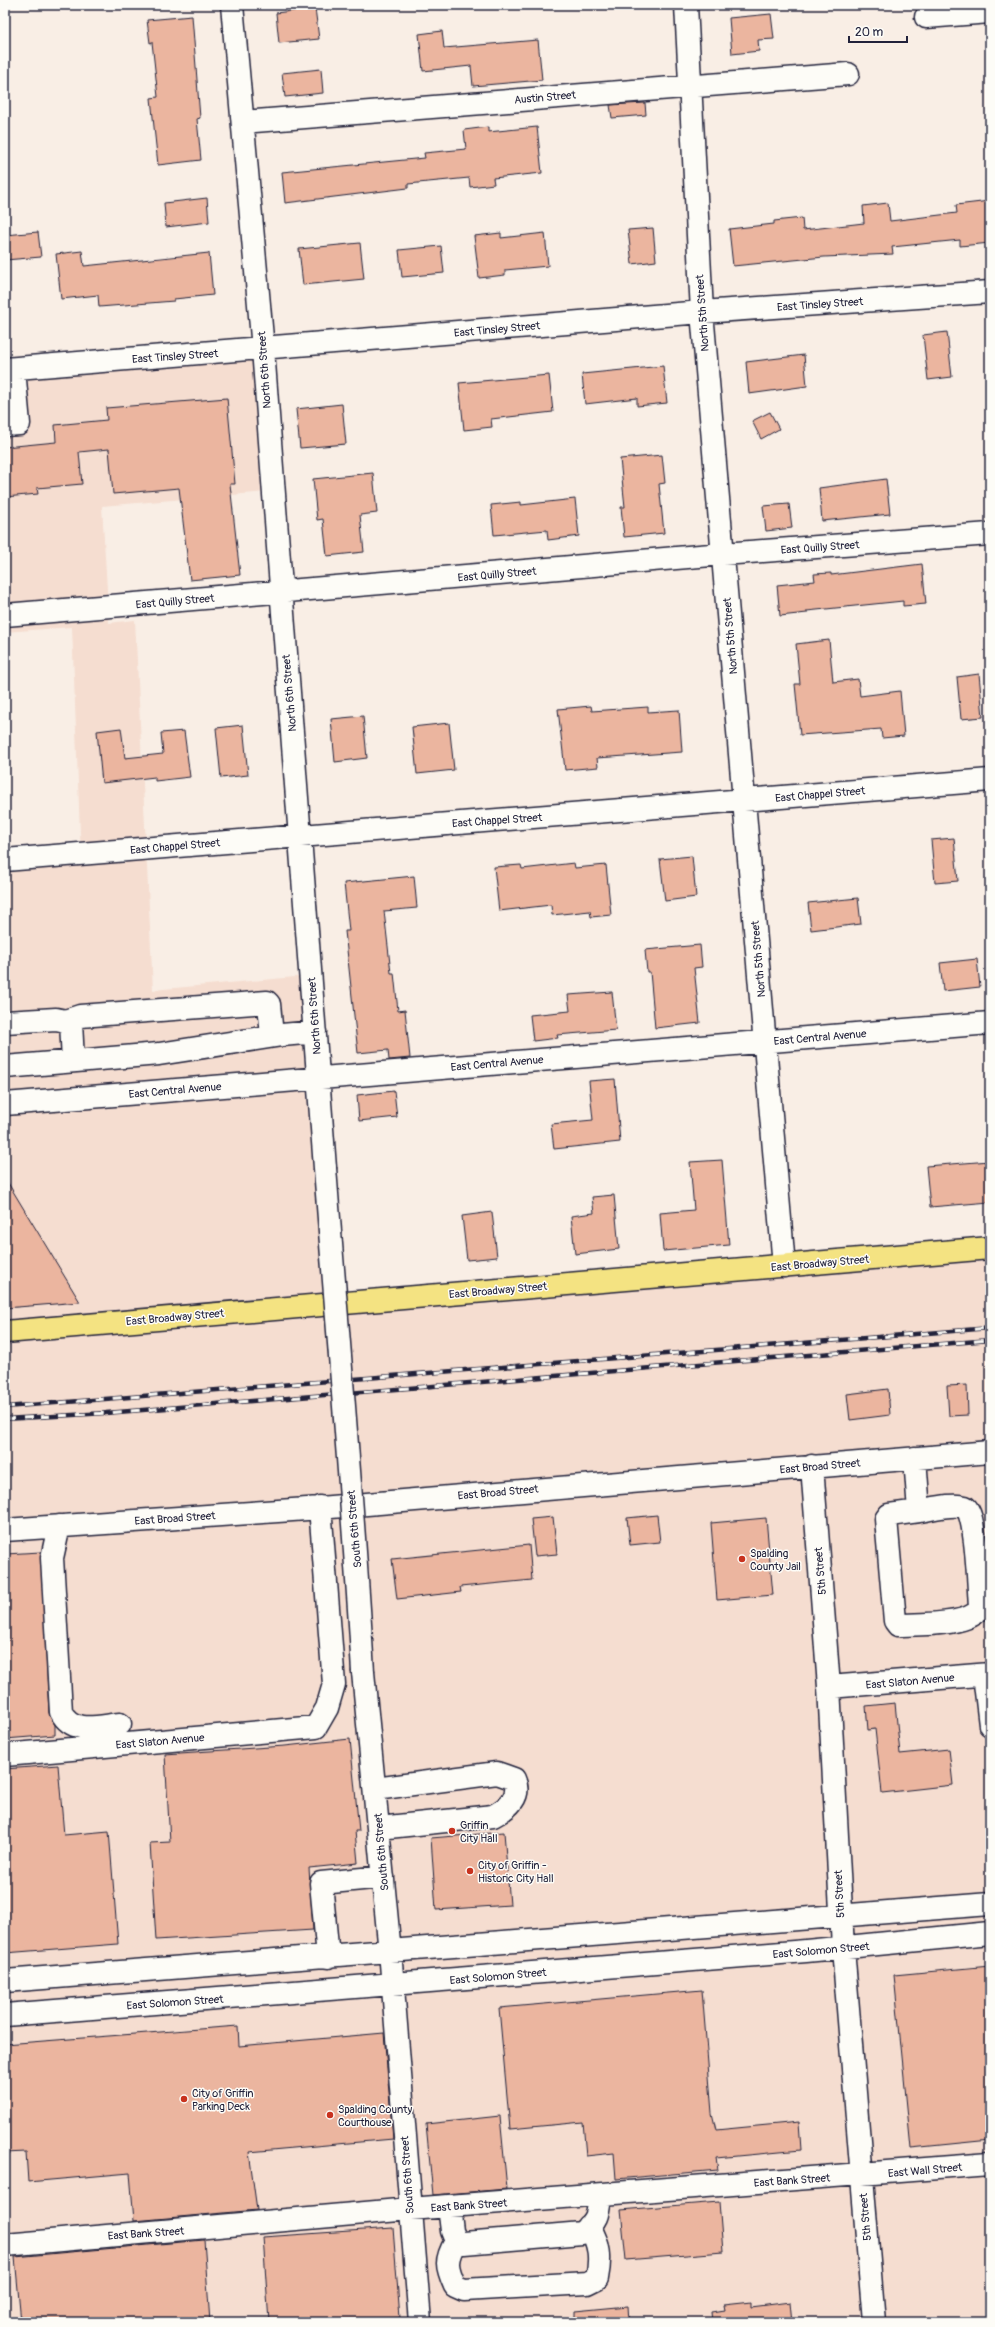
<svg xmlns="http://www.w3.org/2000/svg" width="995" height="2327" viewBox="0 0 995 2327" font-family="Pangolin,sans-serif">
<rect width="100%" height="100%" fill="#f9eee5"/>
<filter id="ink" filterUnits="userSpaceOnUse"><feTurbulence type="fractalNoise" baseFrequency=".025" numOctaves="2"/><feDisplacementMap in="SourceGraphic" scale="8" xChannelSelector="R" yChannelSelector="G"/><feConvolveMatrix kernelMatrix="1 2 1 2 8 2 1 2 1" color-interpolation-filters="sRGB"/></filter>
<g filter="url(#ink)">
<path fill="#f5ddd0" d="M269,352l9,139 -176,15 7,117 26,-3 18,370 164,-15 24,328 649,-53v1072h-985v-1458l76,-5 -9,-232 -67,5v-258z"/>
<path fill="#ebb59f" stroke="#22223b" d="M315,8l4,31 -40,4 -3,-30z
M771,14l3,25 -16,1 1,11 -27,3 -3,-36z
M192,16l8,102 -3,1 4,41 -43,5 -7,-67 7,-1 -6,-55 -2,1 -3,-23z
M442,31l2,17 94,-8 4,40 -69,6 -2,-20 -48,5 -4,-37z
M321,69l2,24 -38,4 -3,-24z
M645,103l1,12 -34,3 -2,-13z
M488,127v5l49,-5 5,46 -49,5 1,6 -24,3 -1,-9 -61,6v4l-123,15 -3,-31 143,-14 -1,-5 42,-4 -2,-19z
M207,198l2,24 -43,5 -2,-24z
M990,201v42l-30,3v-6l-68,7 1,7 -69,3 -91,9 -4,-37 45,-5v-3l28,-3 1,12 61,-7 -1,-17 25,-3 2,18 67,-8 -1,-8z
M653,228l3,33 -24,3 -4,-34z
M38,232l3,25 -36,3v-25z
M501,233v5l44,-5 3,33 -43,4v5l-26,3 -5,-42z
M360,243l4,36 -61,6 -4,-36z
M441,246l3,27 -42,4 -3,-27z
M82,251l2,15 125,-13 4,42 -39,4v2l-75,6 -1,-12 -37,4 -5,-45z
M947,332l5,45 -24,3 -5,-45z
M804,355l3,31 -58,8 -3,-32z
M663,366l4,37 -30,3v-8l-52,6 -3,-30z
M549,375l4,37 -62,7 1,8 -28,3 -5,-47z
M227,398l8,86h-5l10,91 -50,5 -11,-92 -66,6 -4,-45 -30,3 3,32 -45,4 1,6 -33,3v-50l51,-5 -1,-17 52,-5 -1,-12z
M342,404l4,40 -46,4 -4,-39z
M770,412l9,17 -18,10 -9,-18z
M662,455l3,28 -6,1 5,49 -40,4 -3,-30h4l-5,-48z
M373,473l4,40 -17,2 4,37 -37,4 -4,-37 -6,1 -4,-41z
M886,479l4,35 -68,7 -3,-33z
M575,499l4,37 -31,4 -1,-10 -53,5 -3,-30 30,-3v3z
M789,504l3,24 -26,3 -3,-25z
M922,564l4,40 -23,2v-5l-96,10v2l-27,3 -3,-31 38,-4 -1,-7 17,-1v2z
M829,640l4,42 25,-3 2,17 40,-5 4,45 -22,2 -1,-9 -81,6 -5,-51h5l-4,-40z
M979,674l4,43 -22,2 -4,-42z
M591,706l1,5 56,-4v5l31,-2 3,42 -85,6 1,9 -33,3 -7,-61z
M363,716l4,42 -32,4 -4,-43z
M449,723l5,47 -37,4 -5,-47z
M243,725l5,50 -27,3 -5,-50z
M121,728l4,30 38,-4 -2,-21 23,-2 6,46 -35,4v-4l-53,6 -5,-52z
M954,838l4,43 -23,2 -4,-43z
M692,856l4,41 -31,4 -5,-42z
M574,863l1,5 31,-3 5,50 -20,2 -1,-6 -38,4 -1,-10 -52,6 -5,-44 27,-2 1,4z
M414,876l3,32 -33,3 7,62h3l4,38 7,-1 5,48 -21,2 -1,-10 -30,3 -13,-122h4l-5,-48z
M858,898l3,26 -50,6 -3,-27z
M700,945l2,22 -8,1 6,55 -45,5 -5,-56h-3l-2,-22z
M977,959l3,28 -37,4 -3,-28z
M612,992l4,38 -59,5 1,3 -25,3 -3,-26 40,-4 -2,-16z
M615,1079l5,63 -66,7 -3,-25 42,-4 -4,-39z
M394,1091l3,26 -38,4 -2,-26z
M722,1160l7,85 -66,6 -3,-38 34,-3 -4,-48z
M990,1161v41l-60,5 -4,-41z
M5,1178l75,124 -75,6z
M614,1195l5,54 -44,5 -4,-38 23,-3 -2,-16z
M492,1212l5,45 -30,3 -5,-44z
M967,1385l1,30 -19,1 -2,-30z
M888,1389l2,26 -40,5 -3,-26z
M657,1515l3,27 -30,3 -3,-27z
M553,1517l4,37 -22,2 -4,-37z
M766,1518l7,77 -56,5 -6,-77z
M529,1545l3,35 -72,7 1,5 -64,7 -5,-40z
M41,1552l8,161 6,12v10l-50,4v-185z
M895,1703l5,51 49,-5 4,36 -71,8 -7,-64 -7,1 -2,-24z
M350,1739l9,92h-4l3,32 -49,5 4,62 -157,10 -6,-97 20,-1 -5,-88 120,-8z
M58,1765l6,70 45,-4 9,113 -113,9v-184z
M504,1832l6,73 -74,5 -5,-72z
M990,1966v143h-3l3,31 -79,8 -17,-173z
M702,1990l10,123 4,17 83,-8 2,28 -85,8 2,12 -102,9 -2,-26 -28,3 -3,-34 -73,7 -11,-121z
M238,2026l1,20 145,-13 9,106 -144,13 8,58 -123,11 -4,-48 -102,9 -2,-30 -21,1v-109z
M500,2116l7,73 -74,6 -7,-71z
M719,2202l4,50 -97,8 -5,-50z
M393,2228l7,90 -61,4h-70l-6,-85z
M204,2240l6,82h-189l-6,-65z
M751,2302v5l40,-5 2,20h-81l-1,-10 13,-2 -1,-5z
M628,2306l1,16h-54v-11z"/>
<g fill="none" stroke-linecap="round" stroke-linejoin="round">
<g stroke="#22223b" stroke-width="25">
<path id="minor" d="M232,5l31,344 62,819
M686,5l16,307 82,954
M926,17l64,-5
M243,122l605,-48
M5,369l697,-57 288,-20
M5,425l14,-1 -5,-55
M5,615l718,-61 267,-20
M5,860l985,-80
M65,1021l15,-5 187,-14 2,2 3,32
M5,1022l51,-3 15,3 2,39
M5,1067l154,-13 123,-19 33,-3
M5,1104l985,-81
M915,1458l4,53 -30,4 -3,4 9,102 3,4c19,-1 72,1 82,-17 -1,-15 -4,-97 -15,-101 -13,-4 -33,2 -46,4
M812,1466l17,221 14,261 31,374
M59,1526l-7,32 9,154c12,23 37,14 59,12
M5,1530l302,-21 683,-57
M363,1672l28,291 29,359
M984,1675l6,50
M829,1687l161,-13
M5,1755l311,-28 11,-19 7,-24 -14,-177
M375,1789l122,-16 17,6c8,18 -6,29 -21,37l-114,12
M328,1957l-7,-74 62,-6
M5,1981l985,-77
M5,2015l801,-64 184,-18
M449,2206l3,25 4,10 8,2 118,-10c16,-13 16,-18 18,-38
M456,2241c-11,19 -10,25 -1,45l9,4 123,-7 10,-5c4,-20 3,-33 -8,-52
M5,2245l405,-36 580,-45"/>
</g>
<g stroke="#22223b" stroke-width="25">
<path id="major" d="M5,1332l985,-84"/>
</g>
<use href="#minor" stroke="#fdfcf7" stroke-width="22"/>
<use href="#major" stroke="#f4e382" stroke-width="22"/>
<g stroke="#22223b" stroke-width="4.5">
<path id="rail" d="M5,1407l985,-79
M5,1419l101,-6 884,-73"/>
</g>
<use href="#rail" stroke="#fdfcf7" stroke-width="3" stroke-dasharray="9" stroke-linecap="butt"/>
<g stroke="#22223b" stroke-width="25" stroke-linecap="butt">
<path id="minor-bridge" d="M325,1168c13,168 28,335 38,504"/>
</g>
<use href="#minor-bridge" stroke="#fdfcf7" stroke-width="22"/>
</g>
</g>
<g fill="#c8321e" stroke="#fdfcf7" stroke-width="1.5">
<circle cx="742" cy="1559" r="4"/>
<circle cx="452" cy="1831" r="4"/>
<circle cx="470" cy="1871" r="4"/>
<circle cx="184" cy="2099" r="4"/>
<circle cx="330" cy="2115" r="4"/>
</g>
<g text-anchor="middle" stroke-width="3" stroke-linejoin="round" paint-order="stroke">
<g font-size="11" fill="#22223b" stroke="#fdfcf7">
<text transform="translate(545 97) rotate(-5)" y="4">Austin Street</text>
<text transform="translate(820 304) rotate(-4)" y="4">East Tinsley Street</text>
<text transform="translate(702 313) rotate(-94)" y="4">North 5th Street</text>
<text transform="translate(497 329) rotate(-5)" y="4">East Tinsley Street</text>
<text transform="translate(175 356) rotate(-4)" y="4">East Tinsley Street</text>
<text transform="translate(264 370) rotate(-94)" y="4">North 6th Street</text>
<text transform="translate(820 547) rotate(-4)" y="4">East Quilly Street</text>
<text transform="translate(497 574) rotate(-5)" y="4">East Quilly Street</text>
<text transform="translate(175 601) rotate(-5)" y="4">East Quilly Street</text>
<text transform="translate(730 636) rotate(-95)" y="4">North 5th Street</text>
<text transform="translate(289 693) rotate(-95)" y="4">North 6th Street</text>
<text transform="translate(820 794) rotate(-5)" y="4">East Chappel Street</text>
<text transform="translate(497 820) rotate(-4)" y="4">East Chappel Street</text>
<text transform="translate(175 846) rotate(-5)" y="4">East Chappel Street</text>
<text transform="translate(758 959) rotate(-95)" y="4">North 5th Street</text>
<text transform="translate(314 1016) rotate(-94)" y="4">North 6th Street</text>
<text transform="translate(820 1037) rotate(-5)" y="4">East Central Avenue</text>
<text transform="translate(497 1063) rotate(-5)" y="4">East Central Avenue</text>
<text transform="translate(175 1090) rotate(-5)" y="4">East Central Avenue</text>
<text transform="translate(820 1263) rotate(-5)" y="4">East Broadway Street</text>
<text transform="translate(498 1290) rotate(-5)" y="4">East Broadway Street</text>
<text transform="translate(175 1317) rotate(-5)" y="4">East Broadway Street</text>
<text transform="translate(820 1466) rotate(-5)" y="4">East Broad Street</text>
<text transform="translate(498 1492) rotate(-5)" y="4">East Broad Street</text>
<text transform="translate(175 1518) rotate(-4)" y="4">East Broad Street</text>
<text transform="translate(354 1529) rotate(-95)" y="4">South 6th Street</text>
<text transform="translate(820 1571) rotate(-95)" y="4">5th Street</text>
<text transform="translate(910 1681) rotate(-5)" y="4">East Slaton Avenue</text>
<text transform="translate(160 1741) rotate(-5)" y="4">East Slaton Avenue</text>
<text transform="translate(381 1852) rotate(-95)" y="4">South 6th Street</text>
<text transform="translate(839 1894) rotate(-93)" y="4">5th Street</text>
<text transform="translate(821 1950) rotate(-5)" y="4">East Solomon Street</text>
<text transform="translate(498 1976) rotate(-5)" y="4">East Solomon Street</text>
<text transform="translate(175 2002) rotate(-4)" y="4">East Solomon Street</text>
<text transform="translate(925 2170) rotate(-5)" y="4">East Wall Street</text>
<text transform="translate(407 2175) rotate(-94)" y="4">South 6th Street</text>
<text transform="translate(792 2180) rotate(-4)" y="4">East Bank Street</text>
<text transform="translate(469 2205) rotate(-4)" y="4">East Bank Street</text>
<text transform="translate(865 2217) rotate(-95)" y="4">5th Street</text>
<text transform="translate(146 2233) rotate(-4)" y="4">East Bank Street</text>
</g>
<g font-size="11" fill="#22223b" stroke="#fdfcf7" text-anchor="start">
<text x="750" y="1557">Spalding<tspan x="750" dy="13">County Jail</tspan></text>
<text x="460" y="1829">Griffin<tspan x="460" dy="13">City Hall</tspan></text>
<text x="478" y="1869">City of Griffin -<tspan x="478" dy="13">Historic City Hall</tspan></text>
<text x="192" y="2097">City of Griffin<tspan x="192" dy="13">Parking Deck</tspan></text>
<text x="338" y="2113">Spalding County<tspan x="338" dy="13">Courthouse</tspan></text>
</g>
</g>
<rect width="995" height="2327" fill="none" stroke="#fdfcf7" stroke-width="20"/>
<rect x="10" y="10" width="975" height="2307" fill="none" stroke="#22223b" stroke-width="1.5" filter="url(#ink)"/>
<path d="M849 36v6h58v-6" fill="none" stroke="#22223b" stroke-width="2"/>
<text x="855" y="36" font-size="12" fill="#22223b" stroke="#fdfcf7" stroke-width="3" paint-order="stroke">20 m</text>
</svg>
